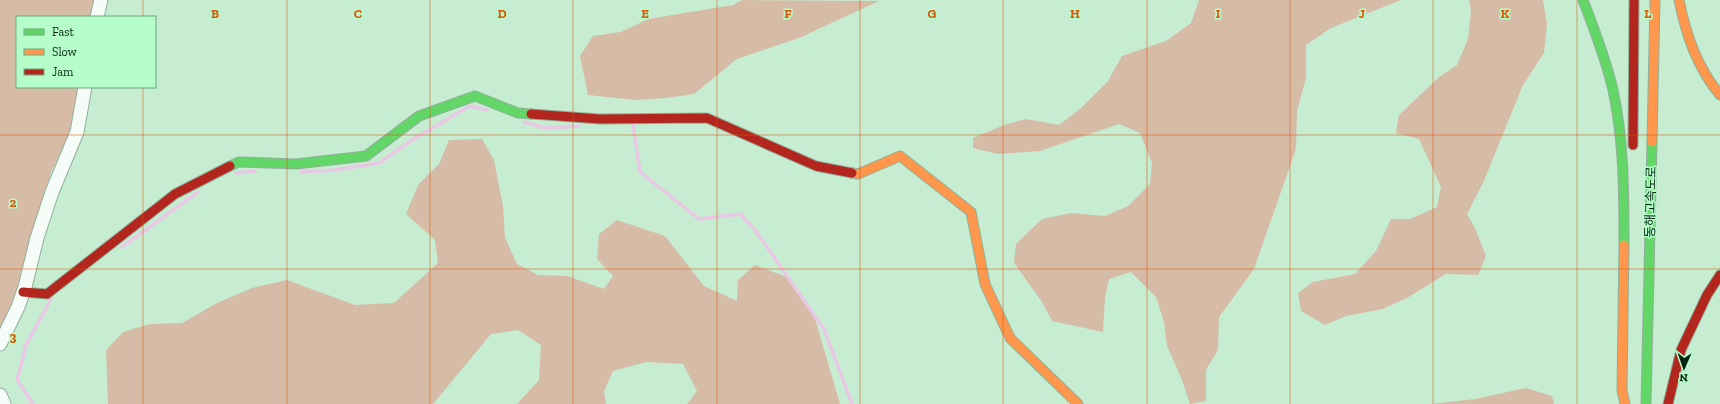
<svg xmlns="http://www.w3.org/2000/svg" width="1720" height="404" viewBox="0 0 1720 404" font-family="'Zilla Slab','Noto Sans KR',serif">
<rect width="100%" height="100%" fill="#c6edd1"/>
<path fill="#d6bca7" d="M0,0h101l-2,17h-82v70h72l-3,14 -35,71 -28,97 -8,42 -15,23z
M742,0l137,1 -80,37 -62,21 -43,35 -28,4 -31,2 -47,-5 -8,-39 13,-20 28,-4 27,-13 85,-14z
M1199,0h202l-70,28 -25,17v33l-9,33 -1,38 -42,120 -35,48 -1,33 -12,20v31l-16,3 -8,-24 -15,-34 -3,-24 -8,-25 -25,-25 -22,7 -4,19 -2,34 -51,-11 -10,-19 -28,-39 2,-19 26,-25 29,-6 34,3 23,-10 22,-22 2,-21 -12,-30 -21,-9 -79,27 -42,3 -25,-6v-10l31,-13 22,-6 33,6 22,-17 27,-27 14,-25 44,-15 25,-18z
M1469,0h74l4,24 -3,29 -21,32 -40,98 -16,31 8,14 11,28 -8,19 -32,-1 -39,24 -24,11 -37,7 -21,9 -24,-14 -3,-18 15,-11 42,-8 21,-23 15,-32h19l27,-12 4,-20 -22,-48 -23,-6 3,-18 39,-37 19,-13 11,-26 3,-28z
M482,139l12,21 9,46 2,32 12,26 21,11 29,1 37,13 9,-13 -16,-17 2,-25 18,-14 48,16 39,50 33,15 1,-21 17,-15 32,12 27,38 26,89h-153l10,-13 -14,-27 -37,-2 -33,9 -9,20 2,13h-89l22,-24 2,-35 -23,-15 -27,4 -58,70h-325l-2,-54 17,-18 27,-8 32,-1 35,-20 35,-15 35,-8 68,25 39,-2 44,-40 -3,-23 -29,-26 12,-29 21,-21 10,-24z
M1526,388l26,8 2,8h-123l44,-5z"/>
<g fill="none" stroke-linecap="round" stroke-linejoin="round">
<path stroke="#e9c8e5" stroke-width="3.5" d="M524,122l21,6 34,-2
M633,125l7,47 59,47 41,-5 15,16 69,99 28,75
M301,172l34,-2 44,-7 36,-25 55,-32 17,4
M236,173l19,-2
M122,247l76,-55
M33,404l-16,-24 9,-35 25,-46"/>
<g stroke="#90af99" stroke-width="15">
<path id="street" d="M97,17l4,-17
M0,344l18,-37 7,-20 12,-49 15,-46 25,-60 8,-45
M0,395l4,9"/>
</g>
<g stroke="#90af99" stroke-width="11">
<path id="fast" d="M1583,0c11,29 23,59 30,90 11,50 11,104 11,155
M230,166l9,-4 57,2 70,-8 53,-40 56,-20 43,17 13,1
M1646,404l6,-262"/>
</g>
<g stroke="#90af99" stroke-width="11">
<path id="slow" d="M1679,0c7,35 18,67 41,95
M1652,142l3,-142
M852,173l6,1 42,-18 71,56 14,72 25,54 68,66
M1624,245l-2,145 3,14"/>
</g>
<g stroke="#90af99" stroke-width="11">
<path id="jam" d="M531,114l69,5 107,-1 109,48 36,7
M1633,145l1,-145
M23,292l24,2 128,-100 55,-28
M1668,404l13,-54 26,-55 13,-20"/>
</g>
<use href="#street" stroke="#f6fcf8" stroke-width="13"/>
<use href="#fast" stroke="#63d668" stroke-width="9"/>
<use href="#slow" stroke="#ff974d" stroke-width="9"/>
<use href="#jam" stroke="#b3261e" stroke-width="9"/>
</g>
<path fill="none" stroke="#dd560c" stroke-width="1" stroke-opacity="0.55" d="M143,0v17M287,0v404M430,0v404M573,0v404M717,0v404M860,0v404M1003,0v404M1147,0v404M1290,0v404M1433,0v404M1577,0v404M143,87v317M0,135h1720M0,269h1720"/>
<g text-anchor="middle" stroke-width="3" stroke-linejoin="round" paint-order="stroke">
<g font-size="13" fill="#062411" stroke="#b5fec9">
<text transform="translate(1650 202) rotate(-89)" y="5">동해고속도로</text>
</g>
</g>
<g font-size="13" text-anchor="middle" font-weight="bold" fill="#dd560c" stroke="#b5fec9" stroke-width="3" stroke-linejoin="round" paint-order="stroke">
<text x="215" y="18">B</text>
<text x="358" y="18">C</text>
<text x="502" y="18">D</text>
<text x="645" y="18">E</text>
<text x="788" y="18">F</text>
<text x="932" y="18">G</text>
<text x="1075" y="18">H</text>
<text x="1218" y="18">I</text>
<text x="1362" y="18">J</text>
<text x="1505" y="18">K</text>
<text x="1648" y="18">L</text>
<text x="13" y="207">2</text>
<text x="13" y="341">3</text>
</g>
<rect x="16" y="16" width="140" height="72" fill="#b5fec9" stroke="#6fa77f"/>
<rect x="24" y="29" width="20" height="6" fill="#63d668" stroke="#6fa77f"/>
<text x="52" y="36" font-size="12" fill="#062411">Fast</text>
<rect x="24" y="49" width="20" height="6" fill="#ff974d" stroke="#6fa77f"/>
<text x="52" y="56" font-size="12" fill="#062411">Slow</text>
<rect x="24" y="69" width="20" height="6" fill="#b3261e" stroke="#6fa77f"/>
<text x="52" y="76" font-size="12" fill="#062411">Jam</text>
<g transform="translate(1684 368) rotate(182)" stroke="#b5fec9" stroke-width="3" paint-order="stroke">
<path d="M0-3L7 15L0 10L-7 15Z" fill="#062411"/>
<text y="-6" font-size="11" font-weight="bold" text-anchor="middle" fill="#062411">N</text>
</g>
</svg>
